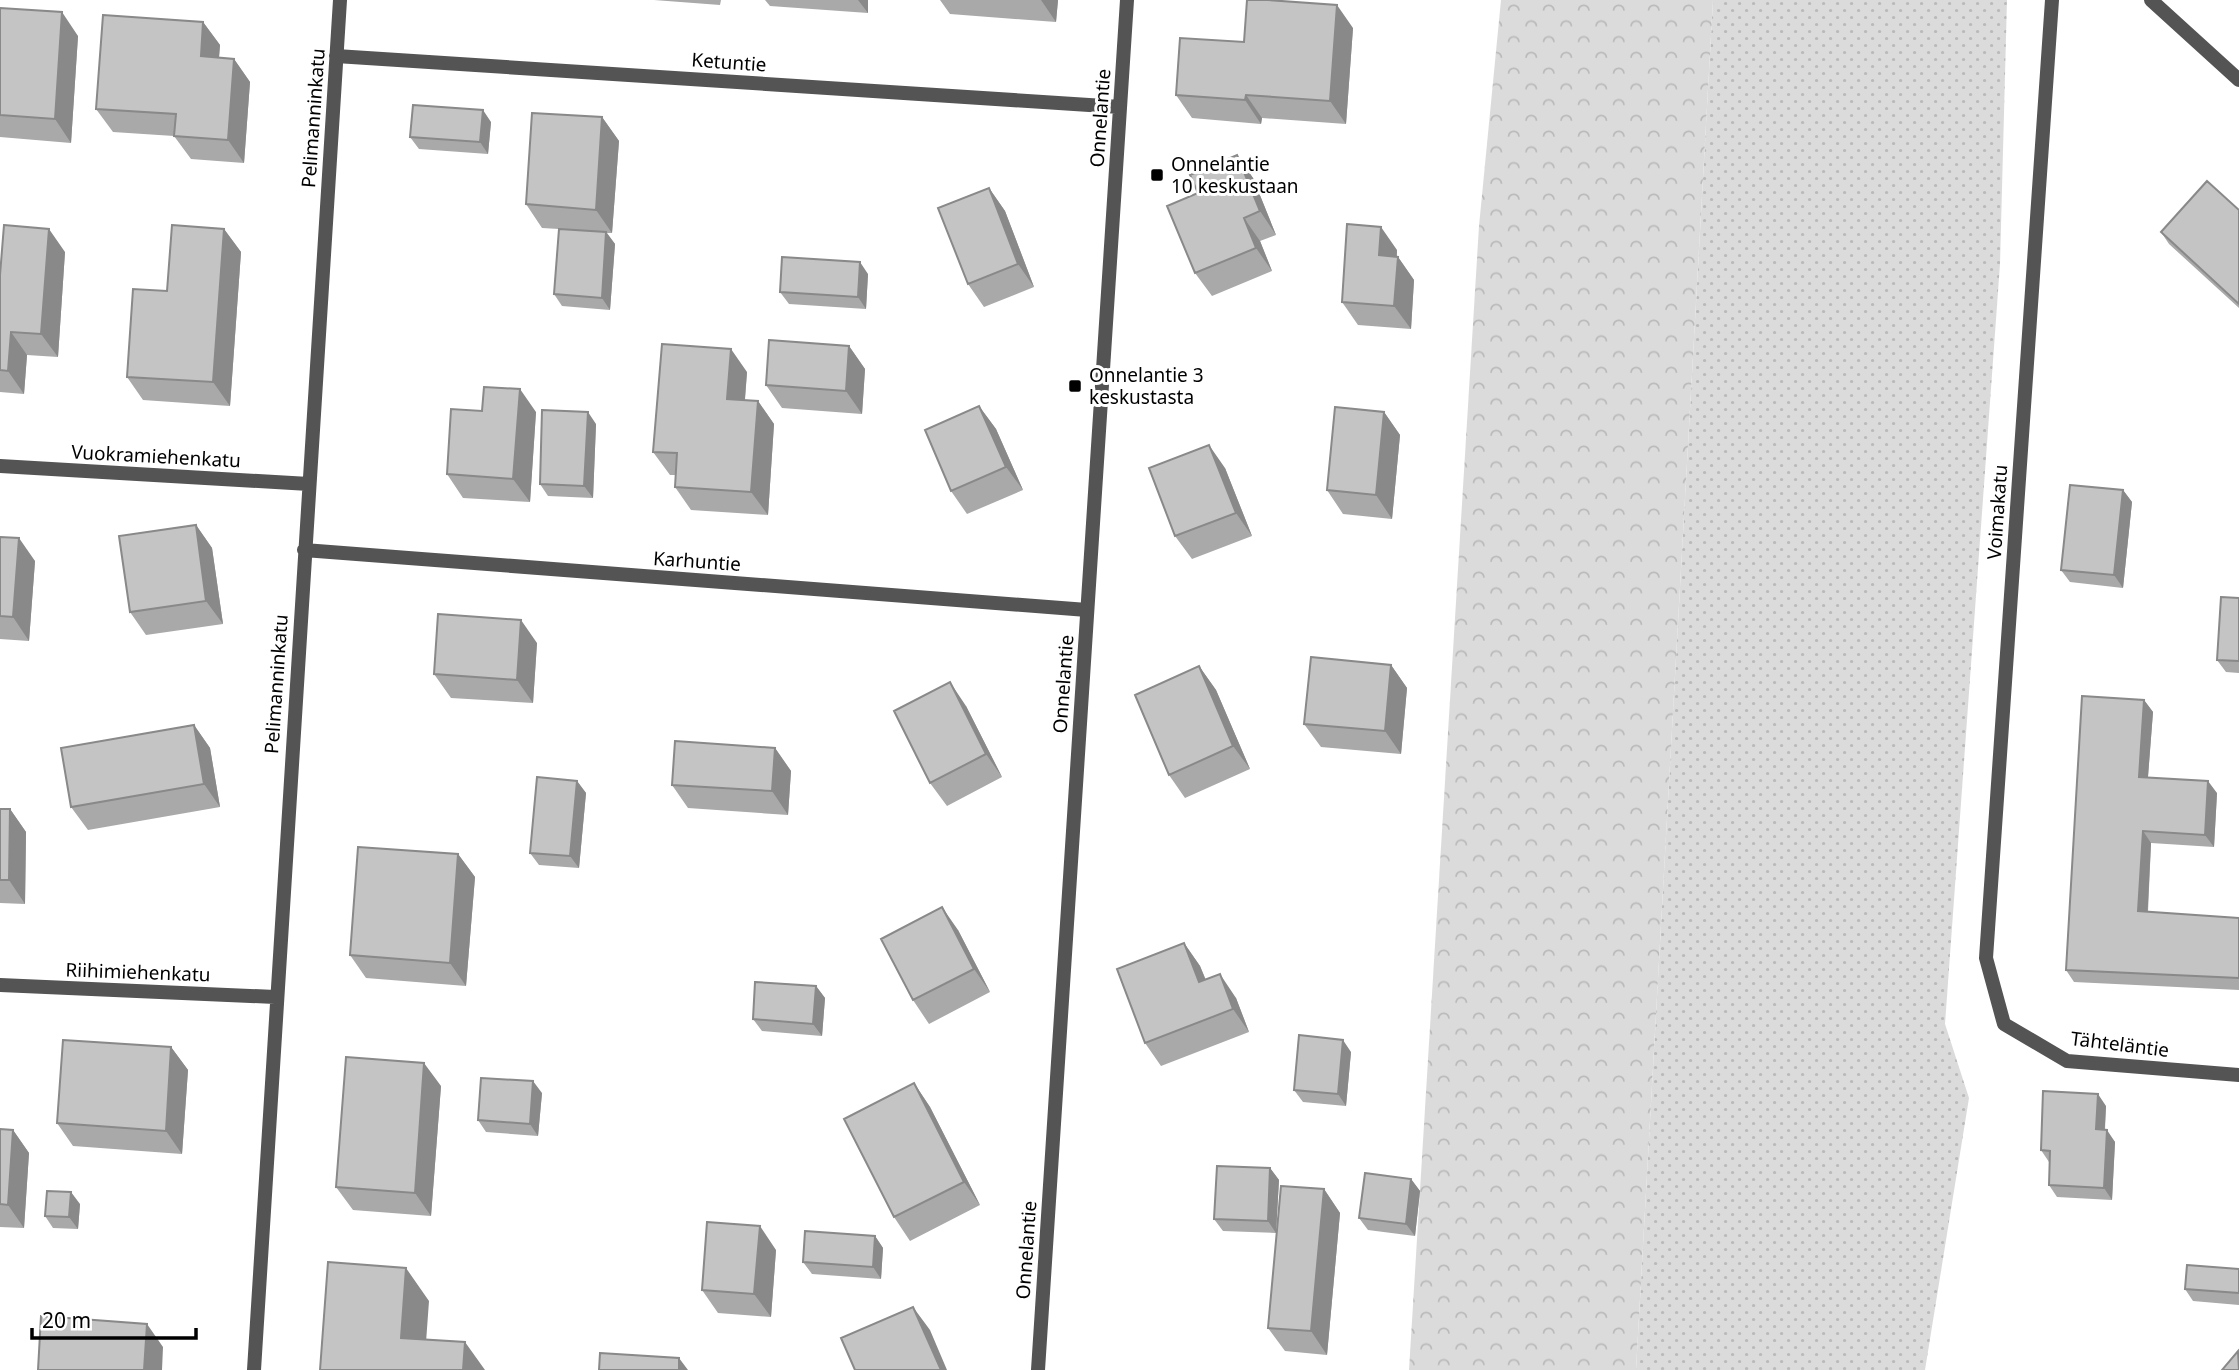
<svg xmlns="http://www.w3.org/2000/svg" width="2239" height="1370" viewBox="0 0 2239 1370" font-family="'Noto Sans',sans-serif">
<defs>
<pattern id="grass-dots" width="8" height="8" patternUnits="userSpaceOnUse" patternTransform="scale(1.75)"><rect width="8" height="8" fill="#dbdbdb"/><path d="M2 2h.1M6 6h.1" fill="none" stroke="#bababa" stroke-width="1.8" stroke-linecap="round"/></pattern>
<pattern id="forest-crowns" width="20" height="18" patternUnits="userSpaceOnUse" patternTransform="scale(1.75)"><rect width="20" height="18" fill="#dbdbdb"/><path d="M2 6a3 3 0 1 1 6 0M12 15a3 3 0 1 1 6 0" fill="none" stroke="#bababa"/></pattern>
</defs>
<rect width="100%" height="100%" fill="#fff"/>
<path fill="url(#grass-dots)" d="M1713,0h294l-7,264 -55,760 24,74 -44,272h-289z"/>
<path fill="url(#forest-crowns)" d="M1501,0h212l-77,1370h-227l70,-1144z"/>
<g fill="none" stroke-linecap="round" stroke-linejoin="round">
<path stroke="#545454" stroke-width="14" d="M2052,0l-66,958 18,66 63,37 172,14
M2151,0l88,80
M336,56l784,51
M0,466l309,18
M304,550l783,60
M0,985l275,12
M254,1370l86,-1370
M1038,1370l89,-1370"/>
</g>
<path fill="#a9a9a9" d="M654,0h67l-1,5z
M765,0h103v13l-98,-7z
M940,0h118l-2,22 -106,-8z
M0,8l78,28 -7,107 -71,-6z
M203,22l17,23 -1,13 15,1 16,23 -6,81 -53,-4 -17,-23 -61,-4 -17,-23z
M1353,28l-7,96 -84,-6 -1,6 -69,-6 -16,-23 68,-53z
M602,117l17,24 -7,92h-5l8,11 -5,66 -48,-4 -8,-12 5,-65 -17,-1 -16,-24z
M491,122l-3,32 -69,-5 -9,-12z
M1237,155l16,23 23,57 -16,6 12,30 -60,25 -17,-23 3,-80z
M989,188l16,23 29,76 -50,20 -16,-23z
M2239,210v98l-70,-64 -8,-12z
M224,229l17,23 -11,154 -87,-6 -16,-23 40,-86z
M1397,250v7h1l16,23 -3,49 -53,-4 -16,-23z
M65,252l-7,105 -31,-2 -3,39 -24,-2v-117z
M868,274l-2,35 -77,-5 -9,-12z
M849,346l16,23 -3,45 -80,-6 -16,-23z
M747,372l-2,28 13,1 16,23 -6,91 -77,-5 -16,-23 1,-12h-6l-17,-23z
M979,406l17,23 27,61 -56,24 -16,-23z
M482,411l54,1 -6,90 -67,-4 -16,-24z
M1384,412l16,23 -8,84 -49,-5 -16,-24z
M596,424l-3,74 -45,-2 -8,-12z
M1225,468l27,68 -60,23 -17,-23z
M2123,490l9,12 -9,86 -53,-6 -9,-12z
M196,525l16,23 11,76 -77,11 -16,-23z
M0,537l35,24 -6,80 -29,-2z
M2239,598v75l-13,-1 -9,-12z
M537,643l-4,60 -82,-5 -17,-24z
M1391,665l16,23 -6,66 -80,-7 -17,-23z
M1199,666l17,24 34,79 -65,29 -16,-23z
M2144,700l9,12 -5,65 69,16 -3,54 -63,-4 -3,69 91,6v72l-165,-8 -8,-12z
M966,706l36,71 -55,29 -17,-23z
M194,725l16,23 10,59 -132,23 -17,-23z
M775,748l16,23 -3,44 -100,-7 -16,-23z
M577,781l9,12 -7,75 -40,-3 -9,-12z
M0,809h10l16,23 -1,72 -25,-1z
M458,854l17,23 -9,109 -100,-8 -16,-23z
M958,930l32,62 -61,32 -16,-24z
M1184,943l16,23 6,14 30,18 13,34 -88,34 -16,-23z
M816,986l9,12 -3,38 -60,-5 -9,-12z
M171,1047l17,23 -6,84 -109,-8 -16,-23z
M1351,1052l-5,54 -43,-4 -9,-12z
M914,1083l16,24 50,98 -70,36 -16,-24z
M441,1086l-10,130 -78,-6 -17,-23z
M542,1093l-4,43 -52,-4 -8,-12z
M2106,1106l-1,24 10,12 -3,58 -55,-3 -8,-12v-23l-8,-12z
M0,1129l13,1 16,23 -5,75 -24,-1z
M1270,1168l9,12 -3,53 -53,-2 -9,-12z
M1411,1179l9,12 -5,45 -47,-6 -9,-12z
M1324,1189l16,24 -13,142 -42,-4 -17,-23z
M80,1204l-2,25 -25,-1 -8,-12z
M875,1236l8,12 -2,31 -69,-5 -9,-12z
M776,1250l-5,67 -53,-4 -16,-23z
M2239,1268v37l-46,-4 -8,-12 54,-20z"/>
<path fill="#898989" d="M858,0h10v13z
M1041,0h17l-2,22z
M1337,5l16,23 -7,96 -16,-23z
M62,12l16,24 -7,107 -16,-24z
M203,22l17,23 -3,35 -16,-24z
M234,59l16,23 -6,81 -16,-23z
M1246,95l16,23 -1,6 -16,-24z
M483,110l8,12 -3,32 -8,-12z
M602,117l17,24 -7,92 -16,-23z
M1237,155l16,23 23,57 -16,-24z
M989,188l16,23 29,76 -16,-23z
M1244,218l16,23 12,30 -16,-23z
M1381,227l16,23 -2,28 -16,-23z
M49,229l16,23 -7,105 -17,-23z
M224,229l17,23 -11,154 -17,-24z
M606,232l9,12 -5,66 -8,-12z
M1398,257l16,23 -3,49 -17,-23z
M860,262l8,12 -2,35 -8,-12z
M11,332l16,23 -3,39 -16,-23z
M849,346l16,23 -3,45 -16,-23z
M731,349l16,23 -4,50 -16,-23z
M520,389l16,23 -6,90 -17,-23z
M758,401l16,23 -6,91 -17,-23z
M979,406l17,23 27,61 -17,-23z
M588,412l8,12 -3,74 -9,-12z
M1384,412l16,23 -8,84 -16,-24z
M1209,445l16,23 27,68 -16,-23z
M2123,490l9,12 -9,86 -9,-13z
M196,525l16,23 11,76 -17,-23z
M19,538l16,23 -6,80 -16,-24z
M521,620l16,23 -4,60 -16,-23z
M1391,665l16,23 -6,66 -16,-23z
M1199,666l17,24 34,79 -17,-23z
M950,682l16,24 36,71 -16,-23z
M2144,700l9,12 -6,77 -8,-12z
M194,725l16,23 10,59 -16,-23z
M775,748l16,23 -3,44 -16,-24z
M577,781l9,12 -7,75 -9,-12z
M2208,781l9,12 -3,54 -9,-12z
M10,809l16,23 -1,72 -16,-24z
M2143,831l8,12 -4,80 -9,-12z
M458,854l17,23 -9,109 -16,-23z
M942,907l16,23 32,62 -16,-23z
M1184,943l16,23 16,40 -17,-24z
M1220,974l16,24 13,34 -16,-23z
M816,986l9,12 -3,38 -9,-12z
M1343,1040l8,12 -5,54 -8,-12z
M171,1047l17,23 -6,84 -16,-23z
M424,1063l17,23 -10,130 -16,-23z
M533,1081l9,12 -4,43 -8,-12z
M914,1083l16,24 50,98 -16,-23z
M2098,1094l8,12 -2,35 -8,-12z
M13,1130l16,23 -5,75 -16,-23z
M2107,1130l8,12 -3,58 -8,-12z
M1270,1168l9,12 -3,53 -8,-12z
M1411,1179l9,12 -5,45 -9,-12z
M1324,1189l16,24 -13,142 -16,-24z
M71,1192l9,12 -2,25 -9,-12z
M760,1226l16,24 -5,67 -17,-23z
M875,1236l8,12 -2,31 -8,-12z
M406,1268l23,33 -5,69 -23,-32z
M913,1307l17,23 17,40h-6z
M147,1324l16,23 -1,23h-18z
M465,1342l20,28h-22z
M679,1358l9,12h-9z"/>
<path fill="#c4c4c4" stroke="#898989" stroke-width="2" d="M1247,0h21l69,5 -7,96 -84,-6 -1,5 -69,-5 4,-57 64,4z
M0,8l62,4 -7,107 -55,-4z
M103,15l100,7 -2,34 33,3 -6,81 -54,-4 2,-22 -80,-5z
M413,105l70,5 -3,32 -70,-5z
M532,113l70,4 -6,93 -70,-6z
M1237,155l23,56 -16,7 12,30 -61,25 -28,-67 31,-13 -8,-18z
M2207,181l32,29v94l-78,-72z
M989,188l29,76 -50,20 -30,-76z
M1347,224l34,3 -2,28 19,2 -4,49 -52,-4z
M4,225l45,4 -8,105 -30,-2 -3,39 -8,-1v-95z
M172,225l52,4 -11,153 -86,-5 6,-88 34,2z
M559,229l47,3 -4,66 -48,-4z
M782,257l78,5 -2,35 -78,-5z
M769,340l80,6 -3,45 -80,-6z
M662,344l69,5 -4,50 31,2 -7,91 -76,-5 2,-34 -24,-1z
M484,387l36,2 -7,90 -66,-5 4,-65 31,2z
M979,406l27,61 -55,24 -26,-61z
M1335,407l49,5 -8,83 -49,-5z
M542,410l46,2 -4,74 -44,-2z
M1209,445l27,68 -61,23 -26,-68z
M2070,485l53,5 -9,85 -53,-5z
M196,525l10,76 -76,11 -11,-76z
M0,537l19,1 -6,79 -13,-1z
M2221,597l18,1v63l-22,-1z
M438,614l83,6 -4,60 -83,-6z
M1311,657l80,8 -6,66 -81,-7z
M1199,666l34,80 -64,29 -34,-80z
M950,682l36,72 -56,29 -36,-72z
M2082,696l62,4 -5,77 69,4 -3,54 -62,-4 -5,80 101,7v60l-173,-8z
M194,725l10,59 -133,23 -10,-59z
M675,741l100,7 -3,43 -100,-6z
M537,777l40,4 -7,75 -40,-3z
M0,809h10l-1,71h-9z
M358,847l100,7 -8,109 -100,-8z
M942,907l32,62 -61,31 -32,-61z
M1184,943l15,39 21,-8 13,35 -88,34 -28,-74z
M755,982l61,4 -3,38 -60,-5z
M1299,1035l44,5 -5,54 -44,-4z
M63,1040l108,7 -5,84 -109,-8z
M346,1057l78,6 -9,130 -79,-6z
M481,1078l52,3 -3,43 -52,-4z
M914,1083l50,99 -70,35 -50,-98z
M2043,1091l55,3 -2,35 11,1 -3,58 -55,-3 1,-34 -9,-1z
M0,1129l13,1 -5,75 -8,-1z
M1217,1166l53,2 -2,53 -54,-2z
M1365,1173l46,6 -5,45 -47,-6z
M1281,1186l43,3 -13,142 -43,-3z
M47,1191l24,1 -2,25 -24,-1z
M707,1222l53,4 -6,68 -52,-4z
M805,1231l70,5 -2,31 -70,-5z
M328,1262l78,6 -5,70 64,4 -2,28h-143z
M2187,1265l52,4v-1v25l-54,-4z
M913,1307l28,63h-86l-14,-32z
M41,1316l106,8 -3,46h-106z
M2238,1351l1,19h-17z
M600,1353l79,5v12h-80z"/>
<g fill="#000" stroke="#fff" stroke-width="2.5">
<rect x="1150" y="168" width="14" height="14" rx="3.5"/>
<rect x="1068" y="379" width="14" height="14" rx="3.5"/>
</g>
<g text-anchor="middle" stroke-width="6" stroke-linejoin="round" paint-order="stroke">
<g font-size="19" fill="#000" stroke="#fff">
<text transform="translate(729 62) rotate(4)" y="7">Ketuntie</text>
<text transform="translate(313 118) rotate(-86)" y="7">Pelimanninkatu</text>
<text transform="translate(1100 118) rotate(-86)" y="7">Onnelantie</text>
<text transform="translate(156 456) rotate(3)" y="7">Vuokramiehenkatu</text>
<text transform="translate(1997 512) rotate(-86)" y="7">Voimakatu</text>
<text transform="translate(697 561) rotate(4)" y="7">Karhuntie</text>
<text transform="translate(276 684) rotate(-86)" y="7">Pelimanninkatu</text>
<text transform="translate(1063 684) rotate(-86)" y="7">Onnelantie</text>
<text transform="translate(138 972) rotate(2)" y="7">Riihimiehenkatu</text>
<text transform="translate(2120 1044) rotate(7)" y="7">Tähteläntie</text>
<text transform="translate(1026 1250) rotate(-86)" y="7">Onnelantie</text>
</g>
<g font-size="19" fill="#000" stroke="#fff" text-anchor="start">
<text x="1171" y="171">Onnelantie<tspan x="1171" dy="22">10 keskustaan</tspan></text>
<text x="1089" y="382">Onnelantie 3<tspan x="1089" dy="22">keskustasta</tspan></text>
</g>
</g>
<path d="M32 1328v10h164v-10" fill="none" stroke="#000000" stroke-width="3.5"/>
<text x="42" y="1328" font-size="21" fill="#000000" stroke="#ffffff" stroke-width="5" paint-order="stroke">20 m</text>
</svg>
